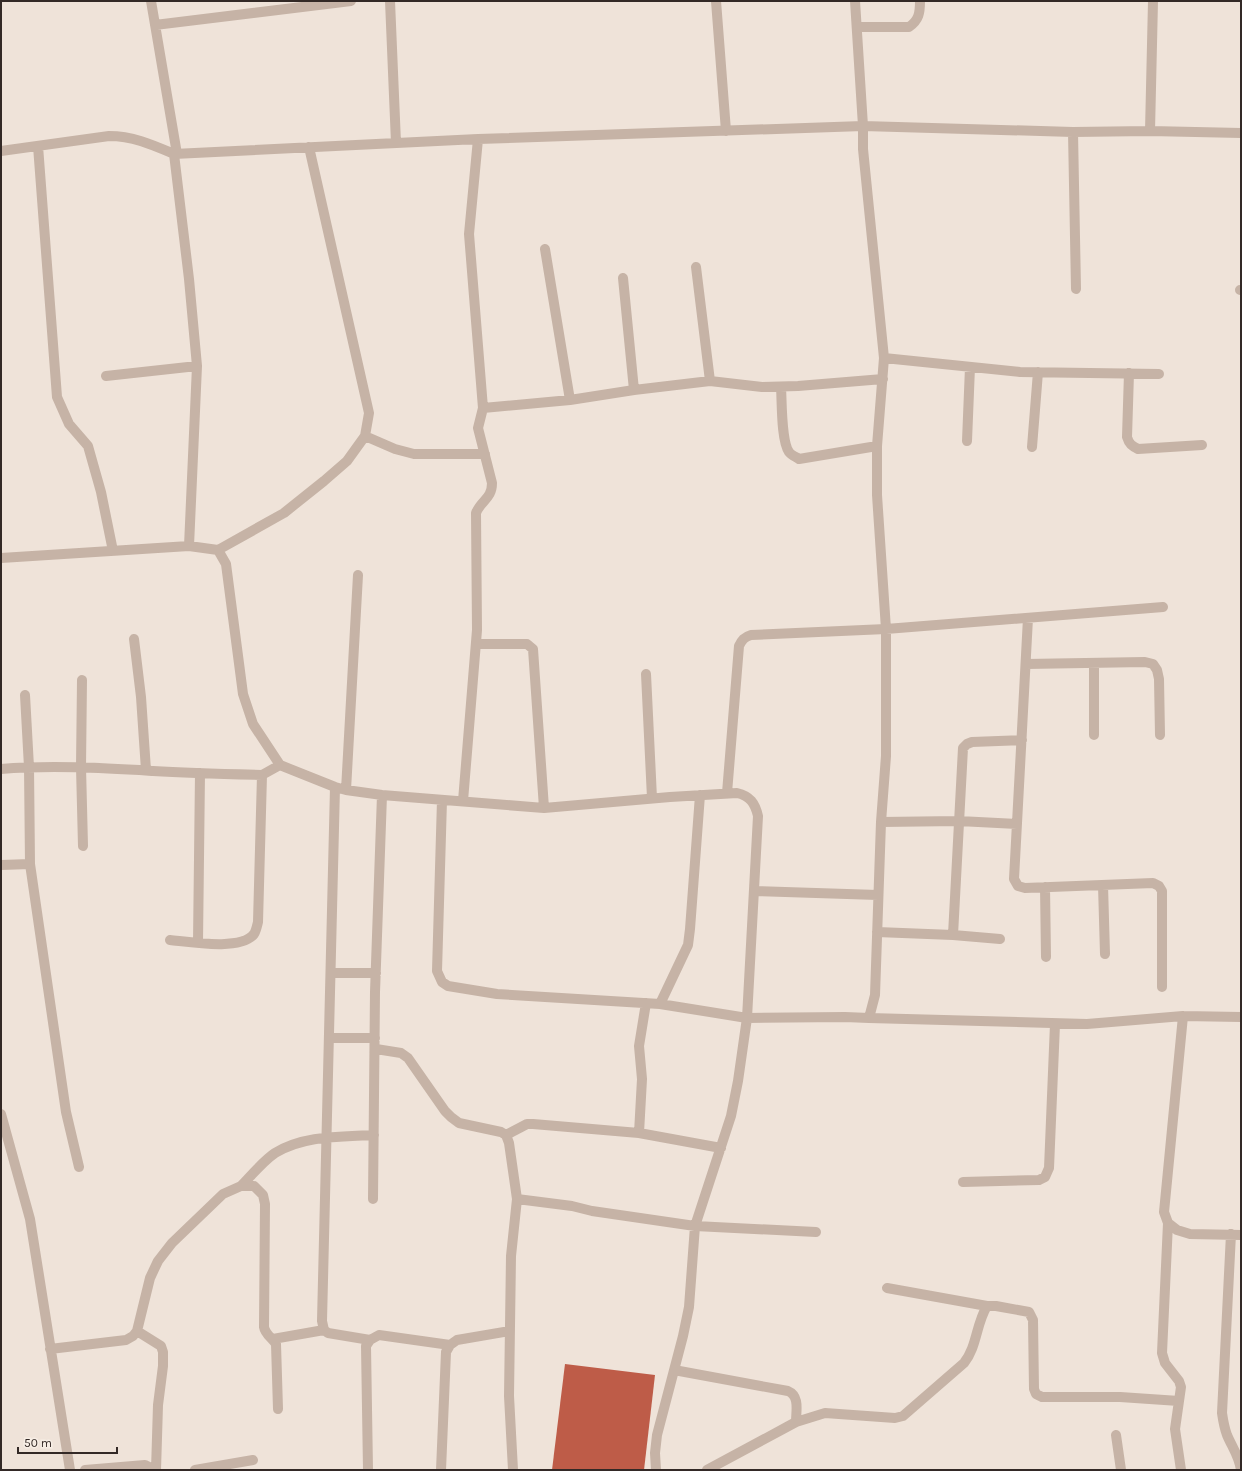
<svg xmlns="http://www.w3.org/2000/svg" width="1242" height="1471" viewBox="0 0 1242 1471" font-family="Karla,sans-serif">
<rect width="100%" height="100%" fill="#efe3d9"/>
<path fill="#be5c48" d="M565,1364l90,11 -11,95h-92z"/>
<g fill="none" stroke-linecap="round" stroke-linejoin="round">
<path stroke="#c6b3a6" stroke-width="10" d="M151,1l26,153
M390,1l6,142
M716,1l10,130
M155,25l196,-24
M857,27h52c10,-7 11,-14 11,-26
M1150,131l91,2
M1073,132l3,157
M478,139l-9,95 14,174 87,-8 64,-10 76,-9 52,6 36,-1 85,-7
M38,146l19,251 12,27 19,22 13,46 12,59
M1,151l108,-15c24,0 44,9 65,18
M545,249l25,151
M696,267l14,114
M623,278l11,112
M1240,290h1
M884,358l136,14 139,2
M1129,373l-2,64c2,7 5,9 11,12l64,-4
M106,376l91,-10
M781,387c1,14 0,54 8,65 2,3 7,5 10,7l78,-13
M365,436l30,13 19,5h71
M967,441l3,-74
M1032,447l6,-75
M189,546l8,-180 -8,-87 -15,-125 304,-15 385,-13 -8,-125
M218,550l66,-37 40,-32 23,-20 18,-25 4,-23 -60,-266
M1,558l188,-12 29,4 8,14 17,130 10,30 27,41 55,22 11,3 36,5 162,13 126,-11 67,-4c13,3 18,10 21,23l-11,202 -9,63 -7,35 -36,110 -6,81 -6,29 -26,99 -2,18 1,17
M1028,618l-14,261 4,7 7,2 128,-5 6,3 3,5v96
M134,639l7,58 5,73
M476,644h51l6,5 11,159
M1026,664l119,-2 8,2 4,6 2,9 1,56
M646,674l6,124
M82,680l-1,87 2,79
M25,695l4,72 1,97 36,248 13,55
M1094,735v-72
M1,769c51,-4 101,-1 152,2 36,2 72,3 109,4
M335,787c-3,178 -10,356 -13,534l2,9 4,3 42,7
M346,790l12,-215
M727,793l12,-147c3,-6 5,-9 12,-11l135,-6 277,-22
M442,800l-5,171 5,11 6,4 49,8 163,10 87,14 98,-1 24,1 6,-23 6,-173 5,-66v-127l-9,-134v-49l7,-88 -21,-209v-23l210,6 77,-1 3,-130
M463,801l14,-171 -1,-117c5,-13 16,-14 16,-30l-14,-55 5,-20
M881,822l78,-1 58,3
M1,865l29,-1
M1103,885l2,69
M1045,887l1,70
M754,891l124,4
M877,932l76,3 47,4
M953,935l10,-187 4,-4 5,-2 50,-2
M170,940c20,2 72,11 84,-6 2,-3 3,-8 4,-12l4,-147 18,-10
M198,942l2,-169
M331,973h45
M660,1004l28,-59 2,-16 10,-134
M1183,1016l-19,196 4,11 9,7 13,4 51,1
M869,1018l218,6 96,-8 58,1
M329,1038h46
M376,1049l25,4 7,5 37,53 6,6 8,6 42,9 5,3 3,8 8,56 -6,57 -2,140 4,74
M1,1114l29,105 40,251
M639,1133l3,-54 -3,-33 7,-43
M506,1135l21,-11h6l106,9 82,15
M963,1182l76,-2 6,-3 4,-9 6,-144
M241,1186c10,-10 22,-25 34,-33 29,-18 66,-16 99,-18
M373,1199l2,-207 7,-197
M517,1199l55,7 20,5 103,15 121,6
M1168,1223l-6,130 3,10 14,18 2,6 -6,42 6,41
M1231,1234l-9,179c1,7 2,14 5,22 5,12 12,21 14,35
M887,1288l100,18
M137,1331l24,15 2,6v14l-5,39 -2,65
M273,1339l51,-9
M50,1349l76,-9 7,-4 4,-5 13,-53 8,-17 14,-18 51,-49 18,-8h13l9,9 2,9 -1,123c1,7 8,11 12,17l2,65
M674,1370l114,21c12,5 8,20 8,31
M1116,1435l5,35
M85,1470l60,-5 10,5
M195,1470l58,-10
M368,1470l-2,-124 4,-6 9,-5 71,10
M441,1470l5,-118 4,-7 7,-5 53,-9
M707,1470l89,-48 29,-9 70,5 8,-2 61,-53c13,-16 12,-39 23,-57h9l33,6 4,8 1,69 2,5 6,3h78l59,4"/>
</g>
<rect width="1242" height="1471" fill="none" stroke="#332926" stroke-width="4"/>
<path d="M18 1447v6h99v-6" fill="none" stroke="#332926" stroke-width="2"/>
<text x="24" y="1447" font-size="12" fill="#332926" stroke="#f7eee5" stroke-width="3" paint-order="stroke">50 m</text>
</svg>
